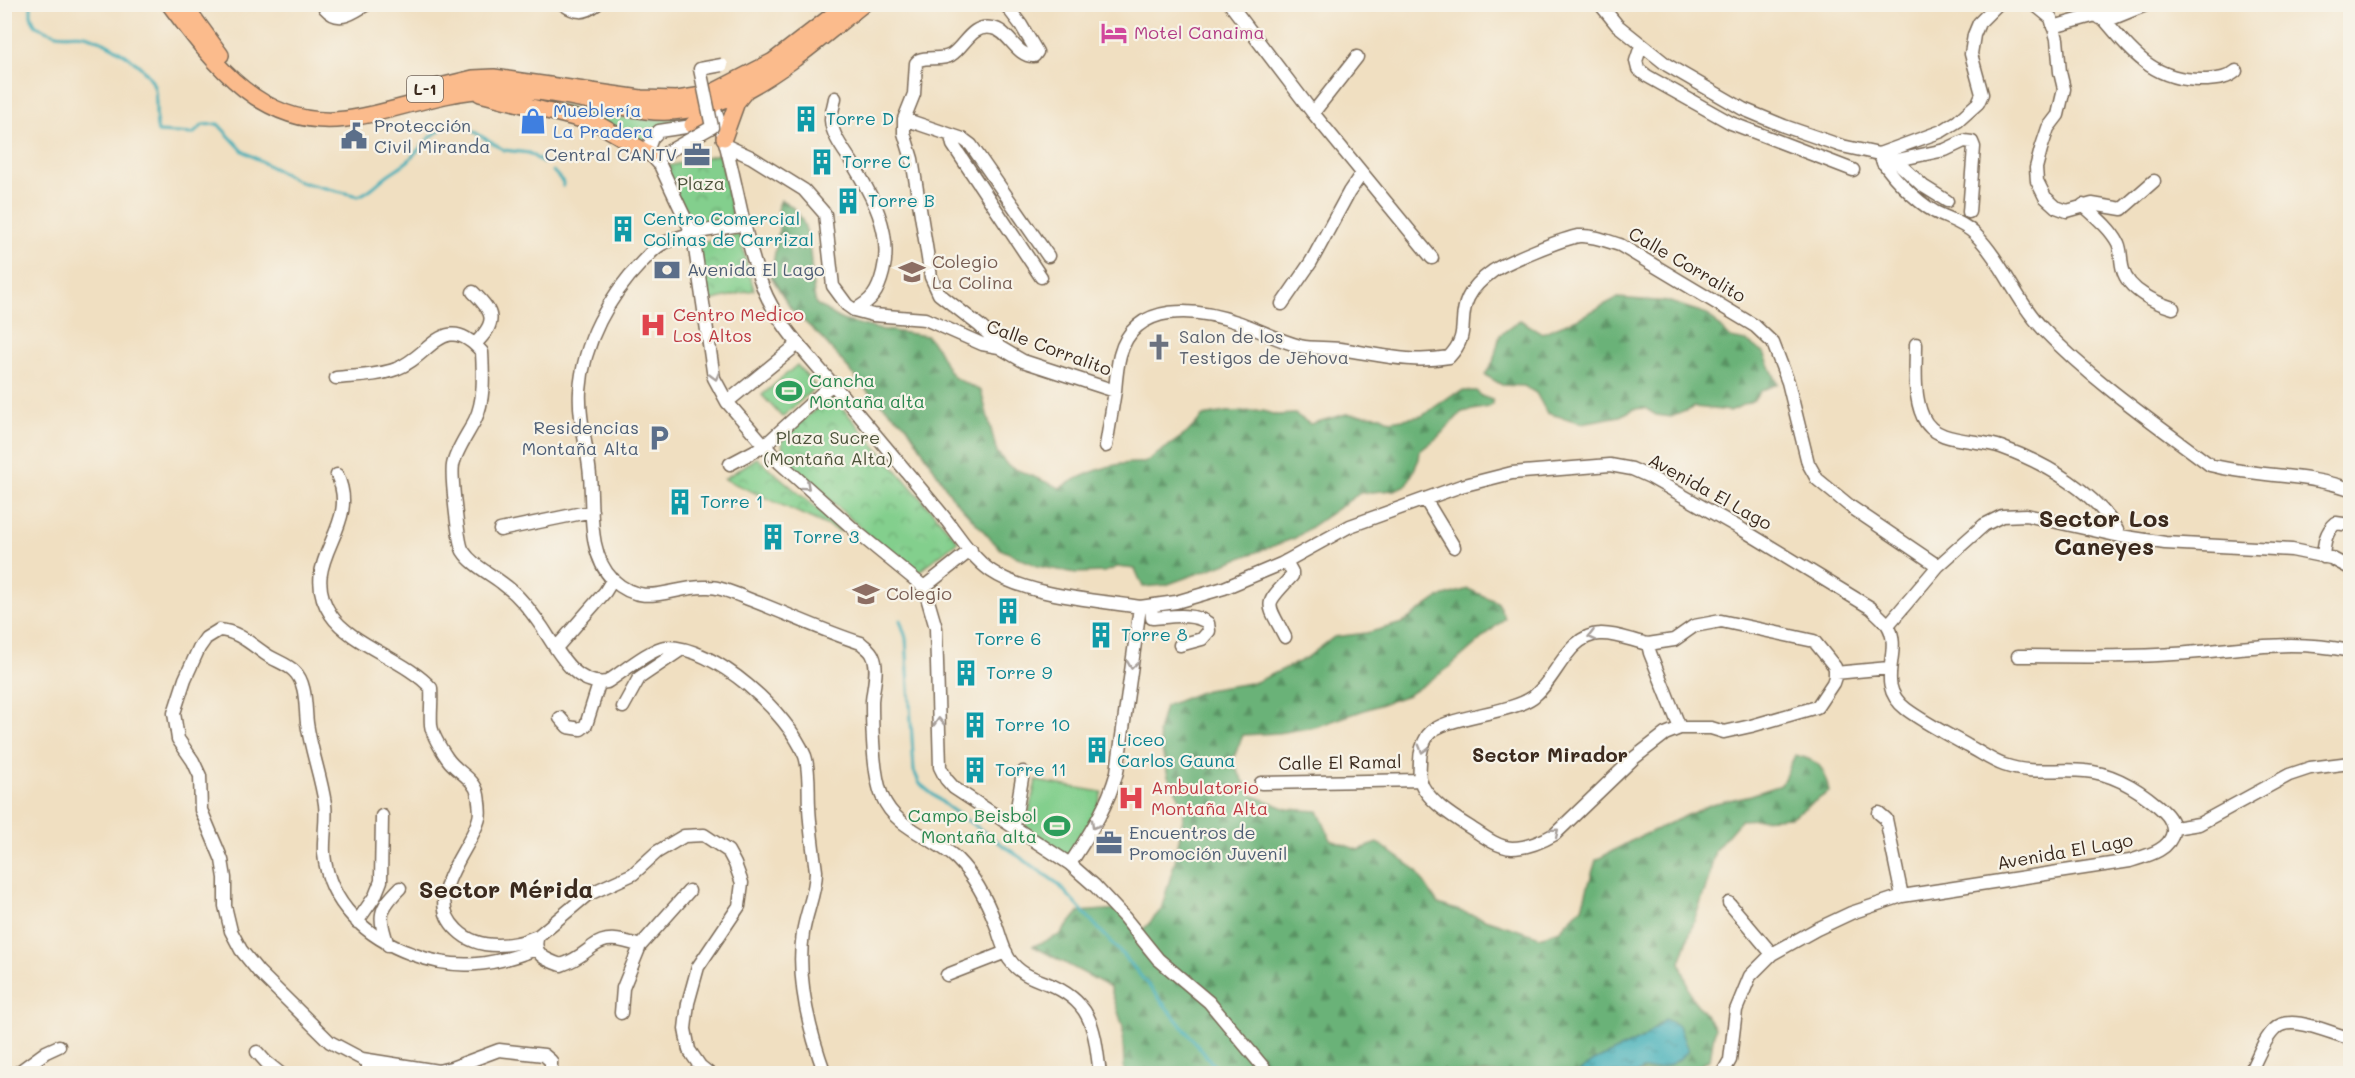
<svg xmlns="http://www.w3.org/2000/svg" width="2355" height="1078" viewBox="0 0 2355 1078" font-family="Mali,sans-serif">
<defs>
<pattern id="forest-firs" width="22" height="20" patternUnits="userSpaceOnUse" patternTransform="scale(1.5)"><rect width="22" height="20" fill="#6ab278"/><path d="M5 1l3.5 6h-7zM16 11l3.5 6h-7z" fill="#589162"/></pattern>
<pattern id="park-crowns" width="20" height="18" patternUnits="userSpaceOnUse" patternTransform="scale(1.5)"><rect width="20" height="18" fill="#83cf8d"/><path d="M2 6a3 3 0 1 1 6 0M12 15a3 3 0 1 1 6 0" fill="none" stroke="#6ca873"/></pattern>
<pattern id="water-ripples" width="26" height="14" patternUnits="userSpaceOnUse" patternTransform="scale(1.5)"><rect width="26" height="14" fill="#3cadb7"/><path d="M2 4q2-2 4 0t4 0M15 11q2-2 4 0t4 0" fill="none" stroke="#348d94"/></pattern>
</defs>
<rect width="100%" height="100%" fill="#f7f3e8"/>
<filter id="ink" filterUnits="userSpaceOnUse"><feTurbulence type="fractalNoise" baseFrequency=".0167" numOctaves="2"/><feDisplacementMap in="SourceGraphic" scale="12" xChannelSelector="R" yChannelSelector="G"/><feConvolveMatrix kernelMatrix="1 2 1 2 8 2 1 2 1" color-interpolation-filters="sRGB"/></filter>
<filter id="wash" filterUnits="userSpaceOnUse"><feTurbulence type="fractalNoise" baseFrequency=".008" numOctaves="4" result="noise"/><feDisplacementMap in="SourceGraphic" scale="24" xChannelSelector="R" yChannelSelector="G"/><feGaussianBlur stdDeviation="1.35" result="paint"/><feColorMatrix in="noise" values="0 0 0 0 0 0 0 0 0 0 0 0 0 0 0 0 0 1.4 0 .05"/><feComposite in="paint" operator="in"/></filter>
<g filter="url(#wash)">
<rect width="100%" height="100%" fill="#f0dfc1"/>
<path fill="#83cf8d" stroke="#5f7c56" stroke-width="1.5" d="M498,93l111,23 44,4 36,-3 -31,10 -14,24 -7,-8z
M797,365l19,22 -34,30 -20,-22z
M1036,781l66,11 -8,26 -29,42 -41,-26z"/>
<path fill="url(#forest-firs)" stroke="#526e4b" stroke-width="1.5" d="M781,200c38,17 26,71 35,104l26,16 36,9 49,7 10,12 12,23 6,7 26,13 16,61 11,14 52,22c25,-15 55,-27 84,-25l43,-30 16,-17 23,-4 37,-1 13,4 19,-1 15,10 36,-10 35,2 9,5 32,-5 30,-21 12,-4h12l7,6 9,2 1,5 -4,3 -27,5 -24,25 -18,14 -1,8 -12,26 -13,5 -34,3 -65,45 -129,47 -23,2 -8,-18 -18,-2 -12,5 -30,1 -38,-7 -37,-17 -48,-52 -45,-71 -36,-31 -49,-57 -31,-29 -20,-33 9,-53 -2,-16z
M1617,298l53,4 37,12 24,24 15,3 18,12 14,31 -16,6 -8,10 -24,11 -35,-4 -24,10 -15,-2 -11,-7 -11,1 -14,7 -38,7 -35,-10 -11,-20 -12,-7 -22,-1 -17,-10 8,-13 7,-27 20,-15 22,13 35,-14z
M1468,589l29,13 8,16 -58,51 -39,26 -93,32 -37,6 -35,2 -11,27 20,33 35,14 31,2 13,29 27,10 20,-7 37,26 23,35 102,33 20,-7 22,-23 14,-47 37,-20 79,-36 39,-9 30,-10 14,-30c26,6 29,12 34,37l-38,25 -50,3 -26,30 -7,31 -28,81 12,36 23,29 -5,32 -21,14h-565l-1,-46 -13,-40 -77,-41 27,-11 19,-23 39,-3 26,20 17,-19 14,-49 10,-53 -17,-32 -10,-43 7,-27 41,-16 50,-8 49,-23 29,-22 33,-4 35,-10 36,-25z"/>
<path fill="url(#park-crowns)" stroke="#5f7c56" stroke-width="1.5" d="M720,154l13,64 -41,10 -28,-61z
M739,234l15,56 -44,11 -15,-56z
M831,395l127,146 -45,35 -122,-112 -8,-10 -1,-15z
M757,458l85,72 -3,1 -115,-52z"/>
<path fill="url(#water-ripples)" stroke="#3c6c6a" stroke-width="1.5" d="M1665,1019l14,7 9,25c-14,15 -26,19 -46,19l-4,3h-61l17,-12 49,-23z"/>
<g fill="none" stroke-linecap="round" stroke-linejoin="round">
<path stroke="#3cadb7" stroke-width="3" d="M31,4v12l5,10c6,3 14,6 21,8 9,2 19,-1 28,1 21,5 62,30 69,51 4,10 0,32 4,46l35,2 10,-9 15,-1 25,27 28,16 29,15 58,14c12,-4 18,-12 27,-19 8,-6 17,-11 24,-17 14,-15 31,-39 54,-35l41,25 25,3 14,10
M553,171l10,11v4
M900,620l6,18 8,133 6,13 28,23 109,76 74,81 90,110"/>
</g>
</g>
<g filter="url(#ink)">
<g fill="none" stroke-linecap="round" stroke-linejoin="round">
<g stroke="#7a6957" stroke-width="15">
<path id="minor" d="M326,4l-1,4c14,16 27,5 42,-4
M563,4c13,9 21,10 34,0
M1230,4l83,109 119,145
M1600,4l17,21 50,40 76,44 41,17 58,20 37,8 63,-23 16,-10 20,-18 4,-9 -11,-40 3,-19 5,-12 19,-19
M2034,4l17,14 6,21 3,33 4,17 -6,26 -10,13 -7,21 -5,19 1,13 8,16 11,10 11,4 25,-7 30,5 32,-28
M2099,18l12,1 37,-15
M2104,19c30,35 50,63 102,61 11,-1 21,-1 30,-9
M2053,27l39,-11 30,-12
M1641,46l-5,15 2,8 9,7 84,47 122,47
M710,97c25,61 29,127 52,188 15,40 47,71 74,103 33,39 66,78 99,118 18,20 34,50 56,65 37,25 105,29 149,36l36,-5 48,-14 57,-24 69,-38 111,-40 51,-13 98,-8 22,4 18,8 93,53 128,78c5,5 12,11 16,16 18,27 -15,59 19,85 19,14 41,25 62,37 12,6 24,15 36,19 29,10 53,3 81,6 27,2 53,18 73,35 8,7 16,15 15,26 -3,19 -28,24 -43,29l-228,35 -51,17 -34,16 -45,25 -22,22 -14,34 -6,50 -8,14
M835,98c-1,7 -4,15 -4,22 1,15 12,29 20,41 21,34 42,71 32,111 -5,20 -11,29 -29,38
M1313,113l44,-56
M904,119l59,20 8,6 77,111
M699,125l-40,6 -7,7 -3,8 1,8 10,11 33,70 21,143 13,24 53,61 79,71 65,53 47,-37
M951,136l2,9 88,132
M727,146l24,11 53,33 21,24 8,72 14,19 7,5 19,5 52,4 57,25 17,3 24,14 92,30c1,-12 2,-25 5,-36 15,-55 78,-47 120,-32 20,7 39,18 60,23 13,3 27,1 40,3 38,5 70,15 109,8 22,-23 8,-36 19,-59 5,-11 15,-20 25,-27 13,-9 71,-33 86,-35 14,-1 28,5 41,9l135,81 18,17 15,39 20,81 9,16 34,28 87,59
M1879,154c8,19 38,48 56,58 14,7 29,11 40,22 28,28 41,67 69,96 49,51 109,92 166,135 46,12 94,8 140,24
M1895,160l28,26 24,15
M1883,163l62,-13 19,-9 8,1 2,5 -5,65
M2083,205c12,11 27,23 35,38 4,9 2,18 5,27 5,20 33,33 50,38
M745,224c-26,5 -59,8 -83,20 -8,4 -14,12 -20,18 -33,34 -59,81 -62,129 -2,28 8,57 10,85 3,33 -3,78 23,104 32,30 60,5 95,7 14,0 30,8 43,13 37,14 72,31 110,43 4,4 10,7 12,13 6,12 0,32 -1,45 0,24 1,73 10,95 14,34 51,40 75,63 19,19 30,41 39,66 4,11 7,24 13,34 10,14 21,18 37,24 48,19 48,46 54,91
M473,292c21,21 25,29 2,52
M1282,304l29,-42 38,-70 13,-19
M1916,344c0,23 -3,51 7,73 12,28 54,21 78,30 44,16 98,46 119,89
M999,347l-4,-7 -15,-14 -41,-32 -8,-17 -19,-118 -8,-26v-14l10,-25 2,-31 3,-3c10,-4 22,1 32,-5 14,-9 20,-31 41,-27 17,2 24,29 42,28l3,-4 -16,-27 -16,-21
M336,378c19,-2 42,-2 60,-9 34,-12 48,-60 86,-17 1,21 3,48 -7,68 -7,14 -19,30 -22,45 -2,10 5,78 10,86 9,14 26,22 39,32 17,12 28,27 40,44 15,22 32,60 65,55 13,-8 44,-34 59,-35 49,-1 122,66 139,109 5,15 3,35 4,51 1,21 4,42 7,64 0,22 -10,41 -13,62 -7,47 6,97 22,141
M727,402l71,-58
M1106,446l9,-55
M730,464l34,-18 68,-62
M337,475c26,54 -42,85 -6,140 19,29 77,46 100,73 1,13 -1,25 0,37 1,10 10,24 16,33 9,14 28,20 31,37 1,7 3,17 1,23 -8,33 -58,78 -22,112 16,16 39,17 60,13 7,-1 14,-5 21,-7
M1425,499l29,48
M500,530l92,-19
M2323,557c1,-13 2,-25 13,-34l14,2
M924,587l12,41 4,139 6,12 8,9 116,76c20,-31 37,-56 47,-92l23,-165
M1151,607l1,11c17,-1 41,-6 56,5l1,8 -7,8 -22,6
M1721,621l93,20 21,26v10l-2,6 -16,24 -66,19 -27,6 -13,-4h-31l-30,-75 -2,-9 26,-4 20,-14z
M1888,625l50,-59 46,-41 18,-9 24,-1 94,21 45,7 127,7 39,8 19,10
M1285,637c-19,-37 -22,-30 7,-61v-4l-6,-11
M1648,644c-15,-3 -32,-11 -48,-10 -33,1 -43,45 -67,63 -25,18 -91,19 -105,38 -5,8 -8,16 -8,26 0,5 -1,12 0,18 4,20 35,39 51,49 12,8 26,19 41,20 14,0 31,-7 43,-14l79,-76 31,-24 15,-6
M556,648l49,-56 8,-13
M2018,656c52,0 104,2 156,-2 61,-4 114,-16 176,-3
M1835,673l54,-5
M623,707l16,-29 43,-29
M560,718l8,9 13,2 5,-4 13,-41
M1261,783l159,-3
M1879,813l7,6 16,77
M1014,826l9,-54
M2174,828l25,-4 90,-49 21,-7 40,-5
M1070,864l25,22 29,31 34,42 51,43 60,72
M1729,903l43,51
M357,922l18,-26 6,-15 1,-65
M388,945c-10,-29 -10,-35 12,-57
M640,946l49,-55
M536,949c-44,17 -80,22 -124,5 -45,-16 -83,-50 -88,-100 -1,-17 3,-34 1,-50 -4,-28 -14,-53 -18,-81 -2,-16 0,-40 -13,-52 -7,-7 -18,-10 -27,-16 -15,-10 -29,-24 -48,-25l-13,8 -7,10 -14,31 -11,34 4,26 15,22 7,15 1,34 21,50 3,18v28l6,25 10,19 17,21 72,71 32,17 76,12 13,-3 48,-18 45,5 7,6v13
M947,975l59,-23
M621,1013l2,-25 17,-42c-49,-18 -42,7 -79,19 -15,-5 -30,-11 -23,-29l49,-41 46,-21 24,-22 27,-16 20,-1 24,16 7,13 7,19 -3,23 -41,61 -10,36 -3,26 4,21 11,16 10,8
M257,1052l9,10 15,12
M16,1074l30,-22 13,-6
M368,1074v-13
M1966,1074h9
M2249,1074c8,-14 14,-34 26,-45 15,-16 56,5 75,9"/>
</g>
<g stroke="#7a6957" stroke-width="18">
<path id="major" d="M169,4c44,59 93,126 177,115 48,-7 94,-27 143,-29 51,-3 106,14 157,21 87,11 155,-58 218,-107
M184,4l37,51
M415,92l58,-14 21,-1 147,21 36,1 32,-5 64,-33 74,-57
M480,94l118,30 52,30
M692,125l22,-21
M724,138l13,-36 8,-10"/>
</g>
<use href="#minor" stroke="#fff" stroke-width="12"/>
<use href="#major" stroke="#fbbb8c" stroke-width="15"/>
<g stroke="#7a6957" stroke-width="15" stroke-linecap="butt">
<path id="minor-bridge" d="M664,154l48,-27 -12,-58 22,-4"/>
</g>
<use href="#minor-bridge" stroke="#fff" stroke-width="12"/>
</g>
<defs><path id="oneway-chevron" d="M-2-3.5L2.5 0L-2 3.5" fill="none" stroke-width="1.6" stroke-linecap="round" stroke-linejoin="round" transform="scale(1.5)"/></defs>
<g stroke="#a79f9a">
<use href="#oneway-chevron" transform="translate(715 376) rotate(75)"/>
<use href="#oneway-chevron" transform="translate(806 486) rotate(42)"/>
<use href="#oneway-chevron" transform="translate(1592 636) rotate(166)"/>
<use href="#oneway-chevron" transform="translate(1132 665) rotate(98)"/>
<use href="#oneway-chevron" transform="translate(939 722) rotate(-92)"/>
<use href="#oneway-chevron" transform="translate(1423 749) rotate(106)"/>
<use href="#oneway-chevron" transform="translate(1095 825) rotate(122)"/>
<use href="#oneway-chevron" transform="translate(1555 832) rotate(-40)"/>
</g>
</g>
<defs>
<g id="hotel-bare" transform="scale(2.07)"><path d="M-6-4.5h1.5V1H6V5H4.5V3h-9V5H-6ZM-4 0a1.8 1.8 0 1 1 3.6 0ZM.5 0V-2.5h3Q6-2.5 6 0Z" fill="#d1479c" stroke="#f7f3e8" stroke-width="2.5" paint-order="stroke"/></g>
<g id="building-bare" transform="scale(2.07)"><path d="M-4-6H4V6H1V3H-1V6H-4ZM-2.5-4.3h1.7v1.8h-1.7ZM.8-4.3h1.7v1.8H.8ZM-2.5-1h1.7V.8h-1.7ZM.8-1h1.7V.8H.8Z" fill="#0f9aa8" stroke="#f7f3e8" stroke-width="2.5" paint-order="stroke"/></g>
<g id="shop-bare" transform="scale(2.07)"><path d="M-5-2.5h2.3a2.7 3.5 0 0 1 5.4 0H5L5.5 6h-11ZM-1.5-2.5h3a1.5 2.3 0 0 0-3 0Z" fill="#3f7fe0" stroke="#f7f3e8" stroke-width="2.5" paint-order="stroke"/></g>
<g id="civic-bare" transform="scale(2.07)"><path d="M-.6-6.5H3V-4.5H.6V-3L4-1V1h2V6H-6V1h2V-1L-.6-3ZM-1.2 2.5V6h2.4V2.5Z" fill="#5c6f8a" stroke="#f7f3e8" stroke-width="2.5" paint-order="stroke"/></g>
<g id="office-bare" transform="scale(2.07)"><path d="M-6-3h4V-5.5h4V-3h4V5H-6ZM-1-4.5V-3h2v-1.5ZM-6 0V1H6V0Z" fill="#5c6f8a" stroke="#f7f3e8" stroke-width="2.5" paint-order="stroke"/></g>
<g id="bank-bare" transform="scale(2.07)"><path d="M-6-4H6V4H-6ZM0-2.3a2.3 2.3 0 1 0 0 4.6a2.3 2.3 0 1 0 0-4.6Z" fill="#5c6f8a" stroke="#f7f3e8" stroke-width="2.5" paint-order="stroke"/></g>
<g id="school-bare" transform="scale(2.07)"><path d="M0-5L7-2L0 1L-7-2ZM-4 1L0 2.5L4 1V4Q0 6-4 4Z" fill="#8d6e63" stroke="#f7f3e8" stroke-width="2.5" paint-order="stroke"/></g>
<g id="hospital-bare" transform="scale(2.07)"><path d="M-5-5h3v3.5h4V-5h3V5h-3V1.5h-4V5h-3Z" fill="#e0444e" stroke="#f7f3e8" stroke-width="2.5" paint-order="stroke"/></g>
<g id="church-bare" transform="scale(2.07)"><path d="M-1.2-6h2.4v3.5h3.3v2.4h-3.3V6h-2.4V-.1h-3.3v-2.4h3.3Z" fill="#6b7280" stroke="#f7f3e8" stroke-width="2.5" paint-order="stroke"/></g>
<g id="stadium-bare" transform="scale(2.07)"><path d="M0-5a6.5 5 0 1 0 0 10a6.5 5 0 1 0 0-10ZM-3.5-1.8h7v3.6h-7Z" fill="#2e9e5b" stroke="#f7f3e8" stroke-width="2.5" paint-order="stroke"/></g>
<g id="parking-bare" transform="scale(2.07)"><path d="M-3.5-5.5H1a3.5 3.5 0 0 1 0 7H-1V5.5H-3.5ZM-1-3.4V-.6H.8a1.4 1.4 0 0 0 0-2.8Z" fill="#5c6f8a" stroke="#f7f3e8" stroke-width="2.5" paint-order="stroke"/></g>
</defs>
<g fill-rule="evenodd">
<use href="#hotel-bare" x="1114" y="33"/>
<use href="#building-bare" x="806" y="119"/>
<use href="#shop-bare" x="533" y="121"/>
<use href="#civic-bare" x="354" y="136"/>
<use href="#office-bare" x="697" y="155"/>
<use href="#building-bare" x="822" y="162"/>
<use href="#building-bare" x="848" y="201"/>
<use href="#building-bare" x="623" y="229"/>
<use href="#bank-bare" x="667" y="270"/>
<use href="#school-bare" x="912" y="272"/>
<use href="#hospital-bare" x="653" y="325"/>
<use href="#church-bare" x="1159" y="347"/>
<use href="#stadium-bare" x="789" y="391"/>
<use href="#parking-bare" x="659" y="438"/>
<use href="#building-bare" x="680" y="502"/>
<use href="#building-bare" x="773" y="537"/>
<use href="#school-bare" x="866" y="594"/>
<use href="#building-bare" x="1008" y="611"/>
<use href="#building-bare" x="1101" y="635"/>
<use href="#building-bare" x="966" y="673"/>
<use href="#building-bare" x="975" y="725"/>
<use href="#building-bare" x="1097" y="750"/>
<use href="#building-bare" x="975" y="770"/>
<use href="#hospital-bare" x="1131" y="798"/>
<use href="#stadium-bare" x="1057" y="826"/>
<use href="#office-bare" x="1109" y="843"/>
</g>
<g text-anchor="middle" stroke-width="4.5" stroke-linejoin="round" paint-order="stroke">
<rect fill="#f7f3e8" stroke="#73665b" stroke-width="1.5" x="407" y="76" width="36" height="26" rx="4.5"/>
<g font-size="16" font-weight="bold" fill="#3b2a1e">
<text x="425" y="95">L-1</text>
</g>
<g font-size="18" fill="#b23c85" stroke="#f7f3e8" text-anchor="start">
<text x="1134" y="39">Motel Canaima</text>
</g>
<g font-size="18" fill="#366cbe" stroke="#f7f3e8" text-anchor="start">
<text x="553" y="117">Mueblería<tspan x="553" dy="21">La Pradera</tspan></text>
</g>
<g font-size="18" fill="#0d838f" stroke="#f7f3e8" text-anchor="start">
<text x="826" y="125">Torre D</text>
<text x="842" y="168">Torre C</text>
<text x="868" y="207">Torre B</text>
<text x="643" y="225">Centro Comercial<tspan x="643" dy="21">Colinas de Carrizal</tspan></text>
<text x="700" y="508">Torre 1</text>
<text x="793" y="543">Torre 3</text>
<text x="1121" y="641">Torre 8</text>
<text x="1008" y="645" text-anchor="middle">Torre 6</text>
<text x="986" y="679">Torre 9</text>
<text x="995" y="731">Torre 10</text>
<text x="1117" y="746">Liceo<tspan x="1117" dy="21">Carlos Gauna</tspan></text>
<text x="995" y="776">Torre 11</text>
</g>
<g font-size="18" fill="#4e5e75" stroke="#f7f3e8" text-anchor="start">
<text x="374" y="132">Protección<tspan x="374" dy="21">Civil Miranda</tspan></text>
<text x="677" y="161" text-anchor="end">Central CANTV</text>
<text x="687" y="276">Avenida El Lago</text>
<text x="639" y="434" text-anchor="end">Residencias<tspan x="639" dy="21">Montaña Alta</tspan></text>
<text x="1129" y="839">Encuentros de<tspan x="1129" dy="21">Promoción Juvenil</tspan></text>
</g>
<g font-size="18" fill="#4d533a" stroke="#f7f3e8">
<text x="701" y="190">Plaza</text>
<text x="828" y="444">Plaza Sucre<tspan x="828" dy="21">(Montaña Alta)</tspan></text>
</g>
<g font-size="18" fill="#785e54" stroke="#f7f3e8" text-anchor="start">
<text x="932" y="268">Colegio<tspan x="932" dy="21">La Colina</tspan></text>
<text x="886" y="600">Colegio</text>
</g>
<g font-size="18" fill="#3b2a1e" stroke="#f7f3e8">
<text transform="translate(1687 265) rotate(30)" y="6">Calle Corralito</text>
<text transform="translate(1049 348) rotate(20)" y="6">Calle Corralito</text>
<text transform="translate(1710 492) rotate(29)" y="6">Avenida El Lago</text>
<text transform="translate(1340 763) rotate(-1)" y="6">Calle El Ramal</text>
<text transform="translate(2065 852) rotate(-10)" y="6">Avenida El Lago</text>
</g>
<g font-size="18" fill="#be3a42" stroke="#f7f3e8" text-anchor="start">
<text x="673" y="321">Centro Medico<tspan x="673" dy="21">Los Altos</tspan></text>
<text x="1151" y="794">Ambulatorio<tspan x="1151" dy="21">Montaña Alta</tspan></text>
</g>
<g font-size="18" fill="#5b616d" stroke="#f7f3e8" text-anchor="start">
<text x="1179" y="343">Salon de los<tspan x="1179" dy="21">Testigos de Jehova</tspan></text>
</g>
<g font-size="18" fill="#27864d" stroke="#f7f3e8" text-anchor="start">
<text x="809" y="387">Cancha<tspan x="809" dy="21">Montaña alta</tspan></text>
<text x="1037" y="822" text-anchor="end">Campo Beisbol<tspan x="1037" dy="21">Montaña alta</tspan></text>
</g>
<g font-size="20" font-weight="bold" fill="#3b2a1e" stroke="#f7f3e8">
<text x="1550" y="762">Sector Mirador</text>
</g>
<g font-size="24" font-weight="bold" fill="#3b2a1e" stroke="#f7f3e8">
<text x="2104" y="527">Sector Los<tspan x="2104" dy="28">Caneyes</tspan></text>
<text x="506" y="898">Sector Mérida</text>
</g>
</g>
<rect width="2355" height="1078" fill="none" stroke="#f7f3e8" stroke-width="24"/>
</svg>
